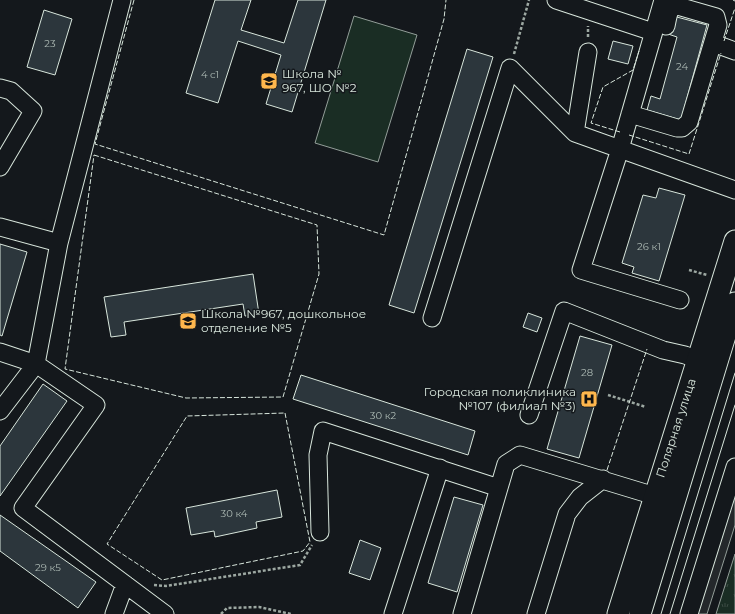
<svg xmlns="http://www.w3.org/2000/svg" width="735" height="614" viewBox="0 0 735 614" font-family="Montserrat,sans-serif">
<defs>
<pattern id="grass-tufts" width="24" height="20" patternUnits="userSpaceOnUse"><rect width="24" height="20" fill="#1a2d24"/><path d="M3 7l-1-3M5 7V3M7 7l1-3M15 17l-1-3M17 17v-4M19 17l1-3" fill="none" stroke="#3b4b43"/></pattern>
</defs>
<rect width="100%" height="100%" fill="#14181c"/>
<path fill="url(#grass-tufts)" stroke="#939e99" d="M735,554v60h-19z"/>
<path fill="#1a2d24" stroke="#939e99" d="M354,16l63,19 -39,127 -63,-19z"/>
<path fill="#24282b" stroke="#939e99" d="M735,488v37l-28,89h-11z"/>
<path fill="#2c363c" stroke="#d8e6dc" d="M215,0h36l-10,30 43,13 14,-43h28l-34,112 -26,-8 15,-49 -43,-14 -20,62 -32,-10z
M44,10l28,9 -17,56 -28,-8z
M673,16l34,9 -26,95 -34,-10 4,-14 9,3 17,-62 -9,-3z
M613,41l20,5 -5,18 -20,-5z
M467,49l26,8 -79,256 -25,-8z
M659,188l26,7 -26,86 -27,-8 2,-6 -12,-4 21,-68 13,3z
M0,244l27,8 -25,84 -2,-1z
M253,274l6,40 -14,2 -2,-12 -119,18 2,13 -15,2 -7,-40z
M528,313l14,5 -5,14 -14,-5z
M580,336l32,9 -33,113 -32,-9z
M301,375l174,56 -7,24 -175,-56z
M43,384l24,17 -67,95v-50z
M277,490l5,27 -26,5 1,6 -42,9 -1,-6 -23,4 -5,-27z
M454,497l29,8 -26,87 -29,-9z
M0,515l96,67 -18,26 -78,-57z
M360,540l21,8 -11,32 -21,-7z"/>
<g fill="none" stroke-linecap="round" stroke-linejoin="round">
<g stroke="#d8e6dc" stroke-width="19">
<path id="minor" d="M556,0l97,32
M663,0l-43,149 -39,121 99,30
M713,43l22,8
M0,88l11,3 22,20 -33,56
M630,114l47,14h5l7,-6 29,-97 -2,-8 -38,-11c-10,0 -10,12 -12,20
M575,133l13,-81
M0,227l59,16
M432,318l78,-250 65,65 160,57
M0,352l36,12 60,41 -73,103 142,106
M0,411l36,-47 23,-121 63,-243
M529,415l35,-104 99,39 22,5 13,5
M320,532l-2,-77 5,-24 176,57
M114,614l11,-30
M393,614l47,-146
M462,614l44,-150 14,-9 135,41
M536,614l31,-100 13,-17 23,-18
M689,614l46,-147"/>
</g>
<g stroke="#d8e6dc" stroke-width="23">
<path id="major" d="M618,614l117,-373
M640,614l95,-311"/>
</g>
<path stroke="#9da8a2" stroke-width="2.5" stroke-dasharray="3 2" stroke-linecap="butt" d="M588,37v-11
M514,54l15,-54
M689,270l18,5
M608,395l38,12
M154,585l12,1 134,-21 12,-20
M221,614l6,-6 32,-1 32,7"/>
<use href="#minor" stroke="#14181c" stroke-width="17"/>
<use href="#major" stroke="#14181c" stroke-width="21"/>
<path stroke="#d8e6dc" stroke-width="1" d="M661,614l74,-241
M670,614l65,-209"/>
<path stroke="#d8e6dc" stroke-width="1" stroke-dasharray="5 2" stroke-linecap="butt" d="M134,0l-39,144 289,91 60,-216 2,-19
M733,0l2,1
M724,41l11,-33
M620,132l-29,-9 12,-36 30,-17 6,-19
M629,135l60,19 32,-101
M94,155l223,70 2,49 -36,123 -97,1 -121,-29z
M285,413l25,129 -7,9 -141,29 -55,-36 80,-128z
M607,470l40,-121"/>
</g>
<defs>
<g id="school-square" transform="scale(0.9)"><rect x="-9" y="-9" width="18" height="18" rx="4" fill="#ffb74d" stroke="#14181c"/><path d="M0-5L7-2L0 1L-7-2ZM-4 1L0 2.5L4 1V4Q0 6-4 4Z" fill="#111"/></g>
<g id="hospital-square" transform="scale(0.9)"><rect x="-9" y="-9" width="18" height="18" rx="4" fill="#ffb74d" stroke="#14181c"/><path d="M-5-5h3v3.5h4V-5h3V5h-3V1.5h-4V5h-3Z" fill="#111"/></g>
</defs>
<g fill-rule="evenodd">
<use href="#school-square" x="269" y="81"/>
<use href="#school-square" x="188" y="321"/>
<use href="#hospital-square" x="589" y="399"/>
</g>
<g text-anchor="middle" stroke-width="3" stroke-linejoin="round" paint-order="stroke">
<g font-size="10" fill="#adbab4">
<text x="50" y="47">23</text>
<text x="682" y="70">24</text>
<text x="210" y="78">4 с1</text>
<text x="649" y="250">26 к1</text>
<text x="587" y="376">28</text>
<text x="383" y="419">30 к2</text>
<text x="234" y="517">30 к4</text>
<text x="48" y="571">29 к5</text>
</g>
<g font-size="12" fill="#d8e6dc" stroke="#14181c" text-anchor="start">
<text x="282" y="78">Школа №<tspan x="282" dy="14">967, ШО №2</tspan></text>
<text x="201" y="318">Школа №967, дошкольное<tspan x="201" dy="14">отделение №5</tspan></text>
<text x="576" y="396" text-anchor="end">Городская поликлиника<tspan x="576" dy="14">№107 (филиал №3)</tspan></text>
</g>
<g font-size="12" fill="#d8e6dc" stroke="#14181c">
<text transform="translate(676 428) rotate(-72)" y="4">Полярная улица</text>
</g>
</g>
</svg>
